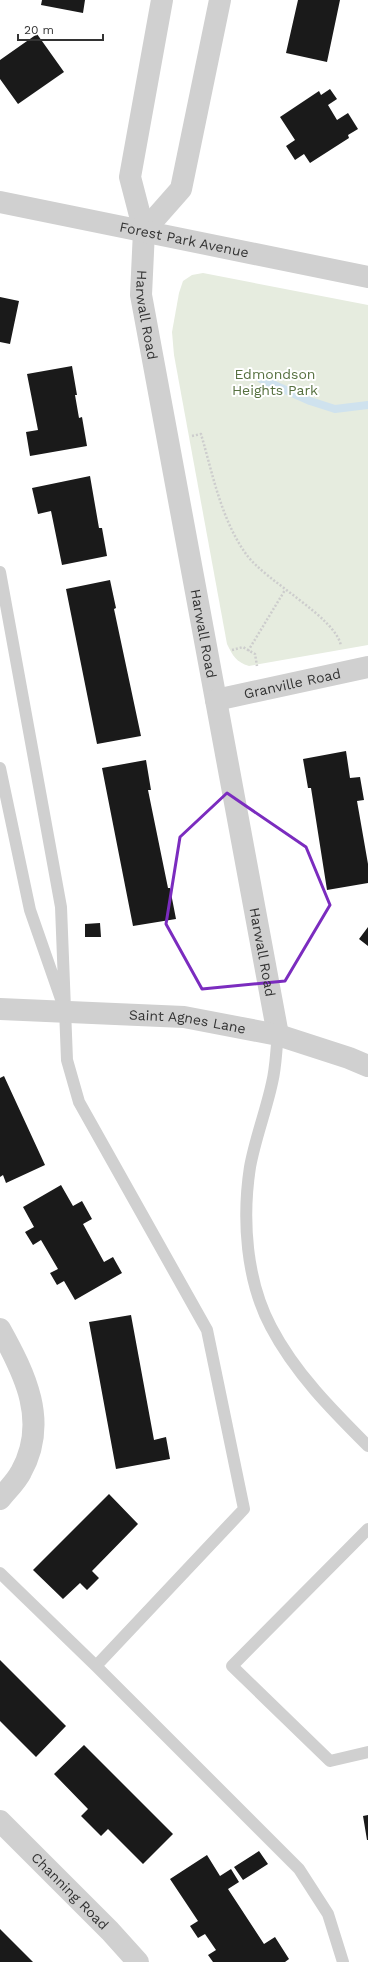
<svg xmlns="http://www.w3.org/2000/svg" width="368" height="1962" viewBox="0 0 368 1962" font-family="'Work Sans',sans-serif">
<rect width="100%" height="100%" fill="#fff"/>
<path fill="#e6ecdf" d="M203,273l165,32v340l-119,21c-13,-4 -16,-10 -22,-22l-53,-289 -2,-23 7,-39 4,-12 9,-6z"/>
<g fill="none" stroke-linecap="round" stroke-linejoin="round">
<path stroke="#cfe2ee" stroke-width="8" d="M261,379l49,22 25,8 33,-4"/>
</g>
<path fill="#1a1a1a" d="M42,0h43l-2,13 -42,-8z
M298,0h42l-13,62 -41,-9z
M37,34l27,38 -46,32 -18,-25v-19z
M330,89l7,10 -9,6 9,15 11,-7 10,16 -10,6 1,3 -39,25 -6,-9 -9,6 -9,-14 9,-6 -15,-23 39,-26 2,4z
M0,297l19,4 -9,43 -10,-2z
M72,366l5,29h-2l4,23 3,-1 5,29 -57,10 -4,-24 12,-2 -11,-56z
M90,476l9,52h3l5,28 -45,9 -11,-54 -13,3 -6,-26z
M110,580l6,28 -2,1 27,127 -44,8 -31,-155z
M346,751l4,27 10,-1 4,23 -7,1 11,63v19l-41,7 -16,-102h-3l-5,-29z
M146,760l5,30h-3l20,98h2l6,31 -43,7 -31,-158z
M100,923l1,14h-16v-13z
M368,927v19l-9,-7z
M4,1076l41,89 -39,18 -3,-8 -3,2v-99z
M61,1185l12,21 9,-5 10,18 -9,5 21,38 9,-5 9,16 -47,27 -11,-19 -7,4 -7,-12 8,-4 -17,-29 -8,5 -8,-13 9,-5 -11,-20z
M131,1315l23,125 12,-3 4,22 -54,10 -27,-147z
M109,1494l29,30 -46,47 7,7 -12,12 -7,-7 -17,16 -30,-29z
M0,1660l66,66 -30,31 -36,-36z
M84,1745l89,89 -30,30 -35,-35 -7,7 -20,-20 7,-7 -34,-35z
M368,1815v25h-1l-4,-24z
M259,1851l9,13 -25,16 -9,-13z
M207,1855l13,21 11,-7 8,13 -11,7 36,55 11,-7 14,22 -4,3h-72l-5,-7 8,-5 -11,-16 -7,4 -8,-12 8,-5 -28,-42z
M0,1929l33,33h-33z"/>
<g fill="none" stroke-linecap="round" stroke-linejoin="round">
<path stroke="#cdcdcd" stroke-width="2.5" stroke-dasharray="2 2" stroke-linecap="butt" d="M192,436l9,-2c12,41 20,85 45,120 20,28 90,63 95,92
M232,650l11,-3 12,7 2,12
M248,651l37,-61"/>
<path stroke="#d0d0d0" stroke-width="12" d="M0,572l61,335 6,153 12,42 128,228 37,179 -148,157
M0,768l30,142 31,89
M278,1035c-2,15 -2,32 -6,48 -6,28 -17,56 -22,84 -8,52 -4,113 21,160 24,46 61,83 97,119
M368,1529l-136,137 98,95 38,-9
M0,1573l96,93 203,203 29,45 15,48"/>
<g stroke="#d0d0d0" stroke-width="22">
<path id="s1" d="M162,0l-32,177 14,54 -3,64 137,740"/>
<path d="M144,231l37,-42 39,-189"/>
<path id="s2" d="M216,700l152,-33"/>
<path id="s3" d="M0,1009l184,8 94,18 71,23 19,8"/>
<path d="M0,1329c25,45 49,93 21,143 -5,10 -14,18 -21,27"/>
<path id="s4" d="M0,1821l110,110 28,31"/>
</g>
<path stroke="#d0d0d0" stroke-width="22" id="s5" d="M0,202l368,75"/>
</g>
<path fill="none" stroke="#7b2cbf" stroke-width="3" stroke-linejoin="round" d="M227,793l79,54 24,58 -45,76 -83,8 -36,-65 14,-87z"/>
<g text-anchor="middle" stroke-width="4" stroke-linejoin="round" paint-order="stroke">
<g font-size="14" fill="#333" stroke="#fff">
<text dy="5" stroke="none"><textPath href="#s5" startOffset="188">Forest Park Avenue</textPath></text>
<text dy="5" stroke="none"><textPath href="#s1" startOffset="320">Harwall Road</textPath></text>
<text dy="5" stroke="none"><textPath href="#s1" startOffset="644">Harwall Road</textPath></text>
<text dy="5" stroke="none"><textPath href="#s2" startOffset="78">Granville Road</textPath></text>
<text dy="5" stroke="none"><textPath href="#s1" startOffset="968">Harwall Road</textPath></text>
<text dy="5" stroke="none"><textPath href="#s3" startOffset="188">Saint Agnes Lane</textPath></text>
<text dy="5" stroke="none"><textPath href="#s4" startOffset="99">Channing Road</textPath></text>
</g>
<g font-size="14" fill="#56703f" stroke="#fff">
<text x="275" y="379">Edmondson<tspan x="275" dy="16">Heights Park</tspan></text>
</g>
</g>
<path d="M18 34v6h85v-6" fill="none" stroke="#333333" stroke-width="2"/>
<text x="24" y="34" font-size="12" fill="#333333" stroke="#ffffff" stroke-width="3" paint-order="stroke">20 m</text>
</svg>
